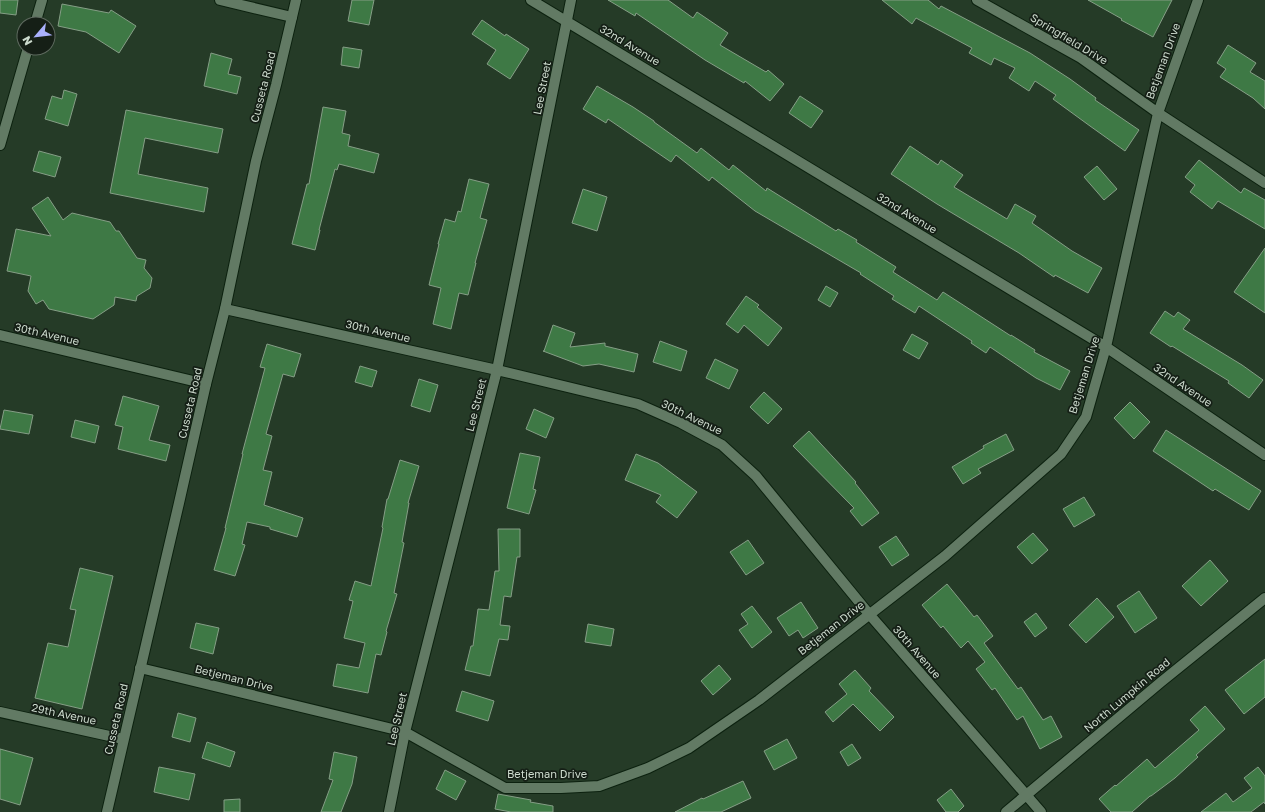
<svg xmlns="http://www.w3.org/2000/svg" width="1265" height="812" viewBox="0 0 1265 812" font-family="'Golos Text',sans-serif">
<rect width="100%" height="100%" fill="#253b27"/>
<path fill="#3e7945" stroke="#859e86" d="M0,0h18l-2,15 -16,-2z
M352,0h22l-5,25 -21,-4z
M608,0h60l25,18 4,-6 31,21 -8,12 46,27 2,-2 16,14 -14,17 -25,-20 -1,2 -39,-23 -69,-47 -1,3z
M882,0h46l11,9 2,-3 89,47 40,26 26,19 -1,2 44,30 -14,21 -35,-25 -37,-27 3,-4 -21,-14 -6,10 -20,-13 6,-10 -21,-10 -3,7 -22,-12 3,-5 -56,-30 -4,6z
M1088,0h84l-19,37 -32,-17 1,-1z
M62,4l47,9 2,-3 25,16 -17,27 -33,-21 -28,-6z
M482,20l23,16 1,-2 23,15 -19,30 -23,-15 9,-14 -24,-16z
M1228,45l28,18 -6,9 15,9v28l-12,-11 -33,-21 6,-8 -9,-6z
M343,47l19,3 -3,18 -18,-3z
M211,53l21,6 -4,15 13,3 -4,17 -33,-8z
M597,86l36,21 21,14v1l43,31 4,-5 28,22 4,-5 33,26 1,-3 69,43 2,-2 19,11 -1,2 40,25 -3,5 44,28 6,-8 68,44v-1l24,15 -1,2 36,19 -10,19 -24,-12 -46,-31 -4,6 -15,-10 1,-2 -53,-35 -4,7 -23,-14 2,-3 -34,-22 1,-1 -106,-62 -43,-34 -3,4 -33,-26 -5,7 -63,-43 -2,4 -23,-14z
M64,90l13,4 -9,32 -23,-7 7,-23 10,3z
M800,96l23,15 -12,17 -22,-15z
M323,107l23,4 -4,22 8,2 -2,11 31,8 -5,19 -35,-9 -2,6 -2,-1 -16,61h1l-5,20 -23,-6 15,-60h2z
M126,110l97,19 -5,24 -73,-15 -7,36 70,14 -4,24 -94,-19z
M910,146l28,19 3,-5 22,15 -9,12 53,32 8,-15 21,12 -4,7 40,28 30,17 -14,25 -33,-18 -1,2 -35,-24 -82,-49 -46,-30z
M39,151l22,6 -6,20 -22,-6z
M1199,160l42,33 3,-5 21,12v29l-47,-28 -6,8 -22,-17 5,-7 -10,-8z
M1097,166l20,23 -13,11 -20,-23z
M469,179l20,5 -9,34 7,2 -12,43h1l-8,32 -9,-2 -8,36 -18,-5 8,-36 -12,-3 10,-41h-1l7,-25 10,3 3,-11 3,1z
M583,189l24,8 -10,34 -25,-8z
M48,197l15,23 9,-7 38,9 6,9h3l18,27 9,2 -2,8 8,10 -2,10 -13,8 -1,5 -21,-4 -1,8 -21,14 -44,-10 -6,-9 -7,4 -8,-13 3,-15 -24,-5 9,-42 35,7 -19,-28z
M1265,248v65l-31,-21z
M826,286l12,7 -8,14 -12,-7z
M746,296l13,9 -2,2 25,21 -14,18 -24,-21 -6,8 -12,-9z
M1165,311l9,6 4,-5 12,8 -7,9 59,36 21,15 -14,18 -21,-15 1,-2 -57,-35 -1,1 -21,-14z
M553,325l22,8 -5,14 35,-4v3l33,8 -4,18 -35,-8 -16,2 -40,-15h1z
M912,334l16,9 -9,16 -16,-9z
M660,341l27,10 -6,20 -28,-9z
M267,344l34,10 -7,23 -11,-3 -17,60 6,2 -9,34 9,2 -8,33 39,13 -6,19 -27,-8v-2l-23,-5 -5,22 3,1 -10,31 -21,-6 12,-42h-1l18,-74h-1l23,-86 -5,-1z
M715,359l23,11 -9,19 -23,-11z
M360,366l17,5 -5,16 -17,-5z
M419,379l19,6 -8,27 -19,-6z
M764,392l18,17 -14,15 -18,-17z
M123,396l36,10 -10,34 21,5 -4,16 -48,-12 5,-22 -8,-2z
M1130,402l20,20 -16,17 -20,-21z
M534,409l20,9 -8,20 -20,-9z
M4,410l29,5 -4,19 -29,-5z
M75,420l24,6 -4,17 -24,-6z
M1166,430l95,61 -12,19 -34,-21 -2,2 -60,-40z
M809,431l47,51 -1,1 24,30 -17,13 -12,-15 4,-3 -61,-62z
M1006,434l8,16 -36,19 3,4 -18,11 -11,-17 32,-19 -1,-2z
M520,453l20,4 -7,32 3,1 -7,24 -22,-6z
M636,454l22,9 39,29 -20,26 -21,-16 5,-7 -36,-15z
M400,460l19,6 -11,37h1l-7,39 2,1 -10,50 3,1 -11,37 1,1 -6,23 -5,-1 -8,39 -35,-7 4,-22 22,4 6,-25 -21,-5 9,-37 -4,-1 6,-19 16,5 12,-58 -1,-1 5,-28h1z
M1084,497l11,18 -21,12 -11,-18z
M498,529h22v28h-3l-6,40 -7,-1 -4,29 10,1 -2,14 -9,-1 -9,37 -25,-6 6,-24h2l5,-37 11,1 6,-39h4z
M1033,533l15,17 -16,14 -15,-17z
M896,536l13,19 -17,11 -13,-19z
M748,540l16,23 -18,12 -16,-23z
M1210,560l18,21 -27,25 -19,-20z
M80,568l33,8 -31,133 -47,-11 13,-55 20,4 8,-37 -6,-1z
M947,584l27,33 3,-2 16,21 -9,7 34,46 3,-2 22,33 8,-4 11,21 -22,12 -17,-33 -6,4 -22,-32 -3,2 -16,-21 9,-7 -17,-21 -7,7 -18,-22 -2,2 -19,-23z
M1139,591l18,27 -22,15 -18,-27z
M1097,598l17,19 -28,26 -17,-18z
M801,602l17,26 -15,10 -5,-8 -9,6 -12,-18z
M752,606l20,26 -20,16 -13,-18 9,-6 -7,-10z
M1036,613l11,15 -12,9 -11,-15z
M196,623l23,5 -6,26 -23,-6z
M588,624l26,5 -3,17 -26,-4z
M1265,659v38l-21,17 -19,-24z
M719,665l12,14 -18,16 -12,-14z
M855,670l16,18 -2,3 25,26 -14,14 -27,-27 -20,18 -8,-10 22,-18 -8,-10z
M462,691l32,10 -6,20 -32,-10z
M1205,706l20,23 -29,26 2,2 -23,21 -24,18h-1l-18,16h-21l-12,-13 16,-14 1,1 31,-27 8,9 44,-38 -9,-10z
M178,713l18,5 -6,24 -18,-5z
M787,739l10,19 -23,12 -10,-19z
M207,742l28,10 -5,15 -28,-9z
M852,744l9,14 -13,8 -8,-14z
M0,749l33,9 -13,47 -20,-6z
M334,752l23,5 -5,27 -11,28h-20l12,-32 -4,-1z
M159,767l36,7 -6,26 -35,-8z
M1258,767l7,9v28l-1,-2 -13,10h-50l25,-19 7,9 19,-14 -8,-10z
M445,770l21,11 -10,19 -20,-11z
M743,781l8,17 -30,14h-46l27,-14 1,1z
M951,789l13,17 -6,6h-12l-9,-12z
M498,794l33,6 -1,2 23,4v6h-42l-16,-3z
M240,799v13h-16v-12z"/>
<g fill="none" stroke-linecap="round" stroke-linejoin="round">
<g stroke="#0c210f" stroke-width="12">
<path id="minor" d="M220,0l72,17
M531,0l575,347 159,108
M977,0l104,58 77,55 107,70
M35,24l7,-24
M0,145l28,-97
M225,309l272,61 141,34 43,19 41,22 34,31 113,138 172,198
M0,335l206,49
M140,668l265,64 100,56h56l38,-2 49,-18 41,-20 70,-48 186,-144 116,-102 25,-37 20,-70 52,-234 40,-113
M0,712l123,27
M389,812l16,-80 92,-362 74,-370"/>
</g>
<g stroke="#0c210f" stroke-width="12">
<path id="tertiary" d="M107,812l72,-309 27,-119 19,-75 31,-148 20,-76 20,-85
M1006,812l155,-130 104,-84"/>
</g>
<use href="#minor" stroke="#627a64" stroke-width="10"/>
<use href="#tertiary" stroke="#627a64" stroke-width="10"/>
</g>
<g text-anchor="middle" stroke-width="3.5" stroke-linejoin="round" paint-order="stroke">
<g font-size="11" fill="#ccdacd" stroke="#151f16">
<text transform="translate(1069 39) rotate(31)" y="4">Springfield Drive</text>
<text transform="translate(630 45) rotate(31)" y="4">32nd Avenue</text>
<text transform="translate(1163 61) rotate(-70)" y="4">Betjeman Drive</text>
<text transform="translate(263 87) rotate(-76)" y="4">Cusseta Road</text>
<text transform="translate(542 88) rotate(-79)" y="4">Lee Street</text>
<text transform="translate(907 213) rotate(31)" y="4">32nd Avenue</text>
<text transform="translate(378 331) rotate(13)" y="4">30th Avenue</text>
<text transform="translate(47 334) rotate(13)" y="4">30th Avenue</text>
<text transform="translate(1084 375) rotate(-73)" y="4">Betjeman Drive</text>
<text transform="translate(1183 385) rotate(34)" y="4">32nd Avenue</text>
<text transform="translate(190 403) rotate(-77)" y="4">Cusseta Road</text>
<text transform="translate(476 405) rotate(-76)" y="4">Lee Street</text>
<text transform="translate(692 417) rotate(26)" y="4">30th Avenue</text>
<text transform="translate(831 628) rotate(-38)" y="4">Betjeman Drive</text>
<text transform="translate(917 652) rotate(49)" y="4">30th Avenue</text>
<text transform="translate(234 678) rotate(14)" y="4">Betjeman Drive</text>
<text transform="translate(1127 695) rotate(-40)" y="4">North Lumpkin Road</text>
<text transform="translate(64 714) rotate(12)" y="4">29th Avenue</text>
<text transform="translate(116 719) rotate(-77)" y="4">Cusseta Road</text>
<text transform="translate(397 719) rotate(-77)" y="4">Lee Street</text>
<text x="547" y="778">Betjeman Drive</text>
</g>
</g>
<g transform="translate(36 36) rotate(242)"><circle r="19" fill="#151f16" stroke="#5e6a5f"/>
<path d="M0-3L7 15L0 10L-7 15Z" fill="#a9b0fc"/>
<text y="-6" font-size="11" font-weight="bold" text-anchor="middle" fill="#ccdacd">N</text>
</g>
</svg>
